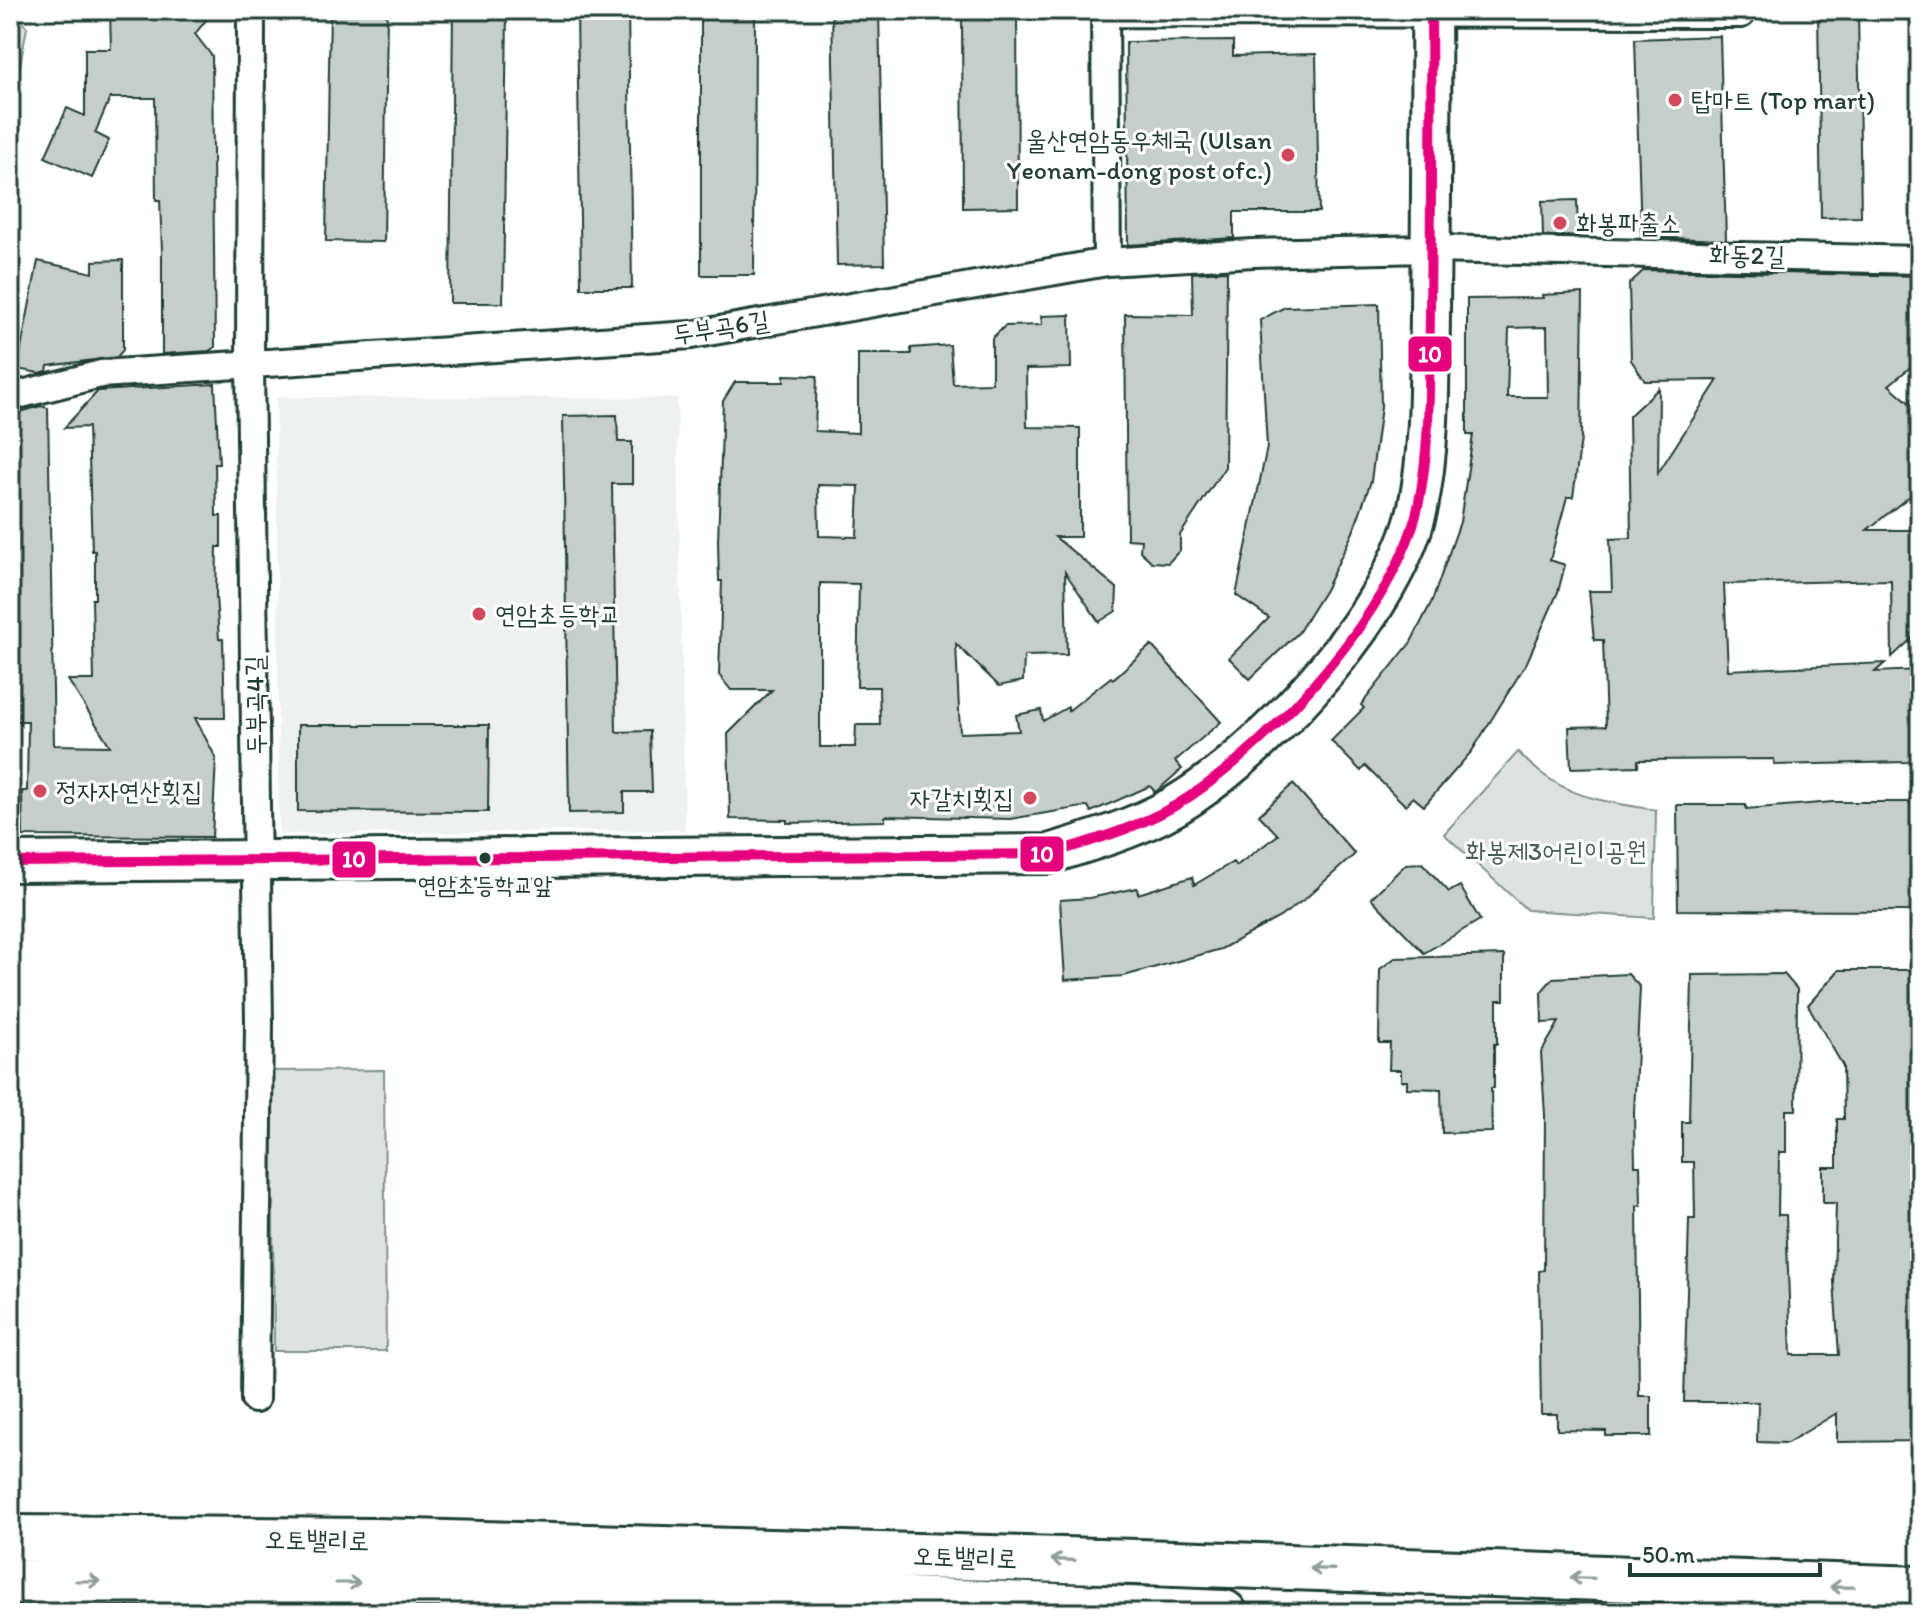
<svg xmlns="http://www.w3.org/2000/svg" width="1930" height="1623" viewBox="0 0 1930 1623" font-family="Itim,'Poor Story',sans-serif">
<rect width="100%" height="100%" fill="#fff"/>
<filter id="ink" filterUnits="userSpaceOnUse"><feTurbulence type="fractalNoise" baseFrequency=".0125" numOctaves="2"/><feDisplacementMap in="SourceGraphic" scale="16" xChannelSelector="R" yChannelSelector="G"/><feConvolveMatrix kernelMatrix="1 2 1 2 8 2 1 2 1" color-interpolation-filters="sRGB"/></filter>
<g filter="url(#ink)">
<path fill="#eef1f0" d="M276,397l401,1 8,432 -406,4z"/>
<path fill="#dee3e2" stroke="#7e908b" stroke-width="2" d="M10,10l17,17 -9,50 -8,6z
M1518,752c43,46 79,48 138,58l-2,108 -127,-8 -83,-76z
M384,1070l2,281h-112l-2,-280z"/>
<path fill="#c7cfcc" stroke="#1f3d34" stroke-width="2" fill-rule="evenodd" d="M110,10h104l-19,24 17,22 3,291 -6,4 -47,3v-103l-2,-51h-4l-1,-102h-45l-15,35 14,7 -17,38 -47,-21 22,-49 18,8v-67h26z
M330,10h57l-3,232 -58,-1z
M453,10h54l-4,293h-53z
M577,10h51l4,278h-51z
M701,10h54l-1,265h-53z
M832,10h47l5,254 -47,1z
M962,10h55l1,197 -55,1z
M1818,10h40l3,207 -40,1z
M1720,36l6,204 -85,-3 -6,-198z
M1233,41v15l83,-2 3,158h-85v26l-106,7 -2,-203z
M1577,200l1,36h-35l-1,-35z
M123,260v90l-6,7 -69,9 -1,5 -8,2 -22,-4 21,-108 55,12v-12z
M1644,270l274,6 2,3 -1,81 -30,25 31,27v76l-53,42h53v101l-28,26 -1,-77 -167,4 4,86 157,-7 -10,9 45,-2v87l-13,5 -133,3v-6l-136,1v6l-67,2 -2,-41 37,-1 -3,-86h-9l-5,-49h23l-2,-52 21,-1 -2,-122 30,-28 -1,85 60,-93 -73,1 -14,-21 -2,-76z
M1227,271l-2,196 -45,68v15l-12,13 -16,-1 -12,-11 1,-11 -14,-1 -2,-225 68,1 -1,-42z
M1583,293l-2,146 -8,58h-6l-17,63 15,5 -7,27 -31,70 -55,89 -48,55 -11,-9 -7,9 -41,-40 -4,5 -30,-30 33,-33 -3,-3 50,-63 21,-41 28,-79 13,-87h-6v-136l76,-1 -1,-3zM1547,327l1,70h-41l2,-69z
M1379,304l2,103 -10,74 -18,51 -28,58 -27,43 -48,46 -21,-21 40,-40 -33,-23 31,-148 -7,-127 25,-13z
M1070,315l1,53 -45,1 1,58 53,1v109h-25l62,51 -1,23 -17,11 -34,-50 2,83 -43,1 -1,25 -24,5 -43,-42 4,89 59,-2 -3,-16 25,-5 2,11 25,-14v4l43,-34 2,2 38,-34 70,77 -46,39 7,8 -24,21 -3,2 -5,-6 -59,26 -3,-6 -78,13 -125,-3v5l-98,2v-3l-57,-1 -2,-85 44,-44h-41l-12,-15 3,-94h-3l-1,-40 5,-140 12,-19h49v-7l33,1 -2,55 43,2v-79h53v-6l39,-3 3,39 39,-1v-45l13,-12 37,-1 -1,-9zM818,485l41,1 -2,51 -38,-1zM820,583l39,1 -2,103h22l1,38h-24l-1,22h-35z
M215,384l4,80h-4l1,52h5v31h-4l-1,49 3,43h4l2,79h-30l21,40 -4,79 -189,-1 -1,-45h5l1,-70h-18v-306l31,-9 7,2 6,337 56,1 -42,-66h26l-2,-81h3v-48h-3l-4,-124 -24,1 34,-37z
M617,415l1,27h14v42h-20l4,248 34,-1 2,61h-28v20l-55,1 -6,-397z
M298,725h191l-1,87 -190,-1z
M1293,784l62,70 -49,44 -26,19 -59,32 -97,27 -59,4 -5,-80 30,-2 47,-10 1,6 54,-17 2,8 39,-23 3,4 42,-31 -19,-20z
M1833,802h87v99l-10,10 -232,-1 -1,-105h69v4z
M1422,863l27,29 11,-6 20,34 -56,33 -53,-55 35,-34z
M1504,955v45h-7v44h-3v44h-3l1,44 -50,1 -1,-44 -34,-1v-7h-6v-11h-12l1,-27h-11l1,-74 15,-11z
M1839,970h81v90l-6,1 1,54h5v326l-83,1v-29l-50,30 -30,-1 1,-40h-74l5,-183h6l-1,-57h-12v-40h7l3,-147 92,-1 13,15 -1,121h-10v42h-7l-1,63h8l5,140h48l-5,-73 2,-79h-13v-36h14v-48h7l-1,-53 -35,-61z
M1628,974l12,13 -6,126 1,53h5l1,39 -4,1 2,190h12v40h-45v-5l-49,-1v-16h-16l-2,-143 5,-1 1,-155 -4,-62 18,-31 -17,1 -1,-31 12,-14z"/>
<g fill="none" stroke-linecap="round" stroke-linejoin="round">
<g stroke="#1f3d34" stroke-width="32">
<path id="street" d="M251,10l-1,355 9,658 -4,376
M1105,10l2,252
M1105,13l636,1v-4
M10,397l91,-23 590,-39 416,-73 146,-9 177,-4 490,11"/>
</g>
<g stroke="#1f3d34" stroke-width="44">
<path id="secondary" d="M10,862l1039,-8c46,-14 99,-29 140,-57 86,-57 206,-187 229,-290 13,-63 11,-130 12,-194 1,-101 2,-202 1,-303"/>
</g>
<g stroke="#1f3d34" stroke-width="50">
<path id="highway" d="M10,1538l365,3 799,22 746,26
M10,1582l534,3 680,28"/>
</g>
<use href="#street" stroke="#fff" stroke-width="26"/>
<use href="#secondary" stroke="#fff" stroke-width="38"/>
<use href="#highway" stroke="#fff" stroke-width="44"/>
<g stroke="#fff" stroke-width="16">
<path id="bus-1" d="M10,862l1039,-8c46,-14 99,-29 140,-57 86,-57 206,-187 229,-290 13,-63 11,-130 12,-194 1,-101 2,-202 1,-303"/>
</g>
<use href="#bus-1" stroke="#e5007d" stroke-width="10"/>
</g>
<defs><path id="oneway-shaft" d="M-6 0H5M1.5-3L5.5 0L1.5 3" fill="none" stroke-width="1.6" stroke-linecap="round" stroke-linejoin="round" transform="scale(2)"/></defs>
<g stroke="#8f9e9a">
<use href="#oneway-shaft" transform="translate(1063 1560) rotate(-178)"/>
<use href="#oneway-shaft" transform="translate(1322 1569) rotate(-178)"/>
<use href="#oneway-shaft" transform="translate(1582 1578) rotate(-178)"/>
<use href="#oneway-shaft" transform="translate(88 1581)"/>
<use href="#oneway-shaft" transform="translate(348 1583)"/>
<use href="#oneway-shaft" transform="translate(1842 1587) rotate(-179)"/>
</g>
</g>
<g fill="#d1495b" stroke="#fff" stroke-width="3">
<circle cx="1675" cy="100" r="8"/>
<circle cx="1288" cy="155" r="8"/>
<circle cx="1560" cy="223" r="8"/>
<circle cx="479" cy="614" r="8"/>
<circle cx="40" cy="791" r="8"/>
<circle cx="1030" cy="798" r="8"/>
</g>
<circle fill="#1f3d34" stroke="#fff" stroke-width="3" cx="485" cy="858" r="7"/>
<g text-anchor="middle" stroke-width="6" stroke-linejoin="round" paint-order="stroke">
<g font-size="24" fill="#1f3d34" stroke="#fff">
<text x="485" y="893">연암초등학교앞</text>
</g>
<g font-size="26" fill="#1f3d34" stroke="#fff" text-anchor="start">
<text x="1691" y="109">탑마트 (Top mart)</text>
<text x="1272" y="149" text-anchor="end">울산연암동우체국 (Ulsan<tspan x="1272" dy="30">Yeonam-dong post ofc.)</tspan></text>
<text x="1576" y="232">화봉파출소</text>
<text x="495" y="623">연암초등학교</text>
<text x="56" y="800">정자자연산횟집</text>
<text x="1014" y="807" text-anchor="end">자갈치횟집</text>
</g>
<g font-size="26" fill="#1f3d34" stroke="#fff">
<text transform="translate(1747 255) rotate(1)" y="9">화동2길</text>
<text transform="translate(721 327) rotate(-9)" y="9">두부곡6길</text>
<text transform="translate(255 705) rotate(-91)" y="9">두부곡4길</text>
<text transform="translate(317 1540) rotate(1)" y="9">오토밸리로</text>
<text transform="translate(965 1557) rotate(2)" y="9">오토밸리로</text>
</g>
<g font-size="26" fill="#455e57" stroke="#fff">
<text x="1556" y="860">화봉제3어린이공원</text>
</g>
</g>
<g stroke="#fff" stroke-width="3">
<rect x="1407" y="335" width="46" height="38" rx="8" fill="#e5007d"/>
<rect x="1019" y="835" width="46" height="38" rx="8" fill="#e5007d"/>
<rect x="331" y="840" width="46" height="39" rx="8" fill="#e5007d"/>
</g>
<g font-size="22" text-anchor="middle" font-weight="bold" fill="#fff">
<text x="1430" y="362">10</text>
<text x="1042" y="862">10</text>
<text x="354" y="867">10</text>
</g>
<rect width="1930" height="1623" fill="none" stroke="#fff" stroke-width="40"/>
<rect x="20" y="20" width="1890" height="1583" fill="none" stroke="#1f3d34" stroke-width="3" filter="url(#ink)"/>
<path d="M1630 1563v12h190v-12" fill="none" stroke="#1f3d34" stroke-width="4"/>
<text x="1642" y="1563" font-size="24" fill="#1f3d34" stroke="#ffffff" stroke-width="6" paint-order="stroke">50 m</text>
</svg>
